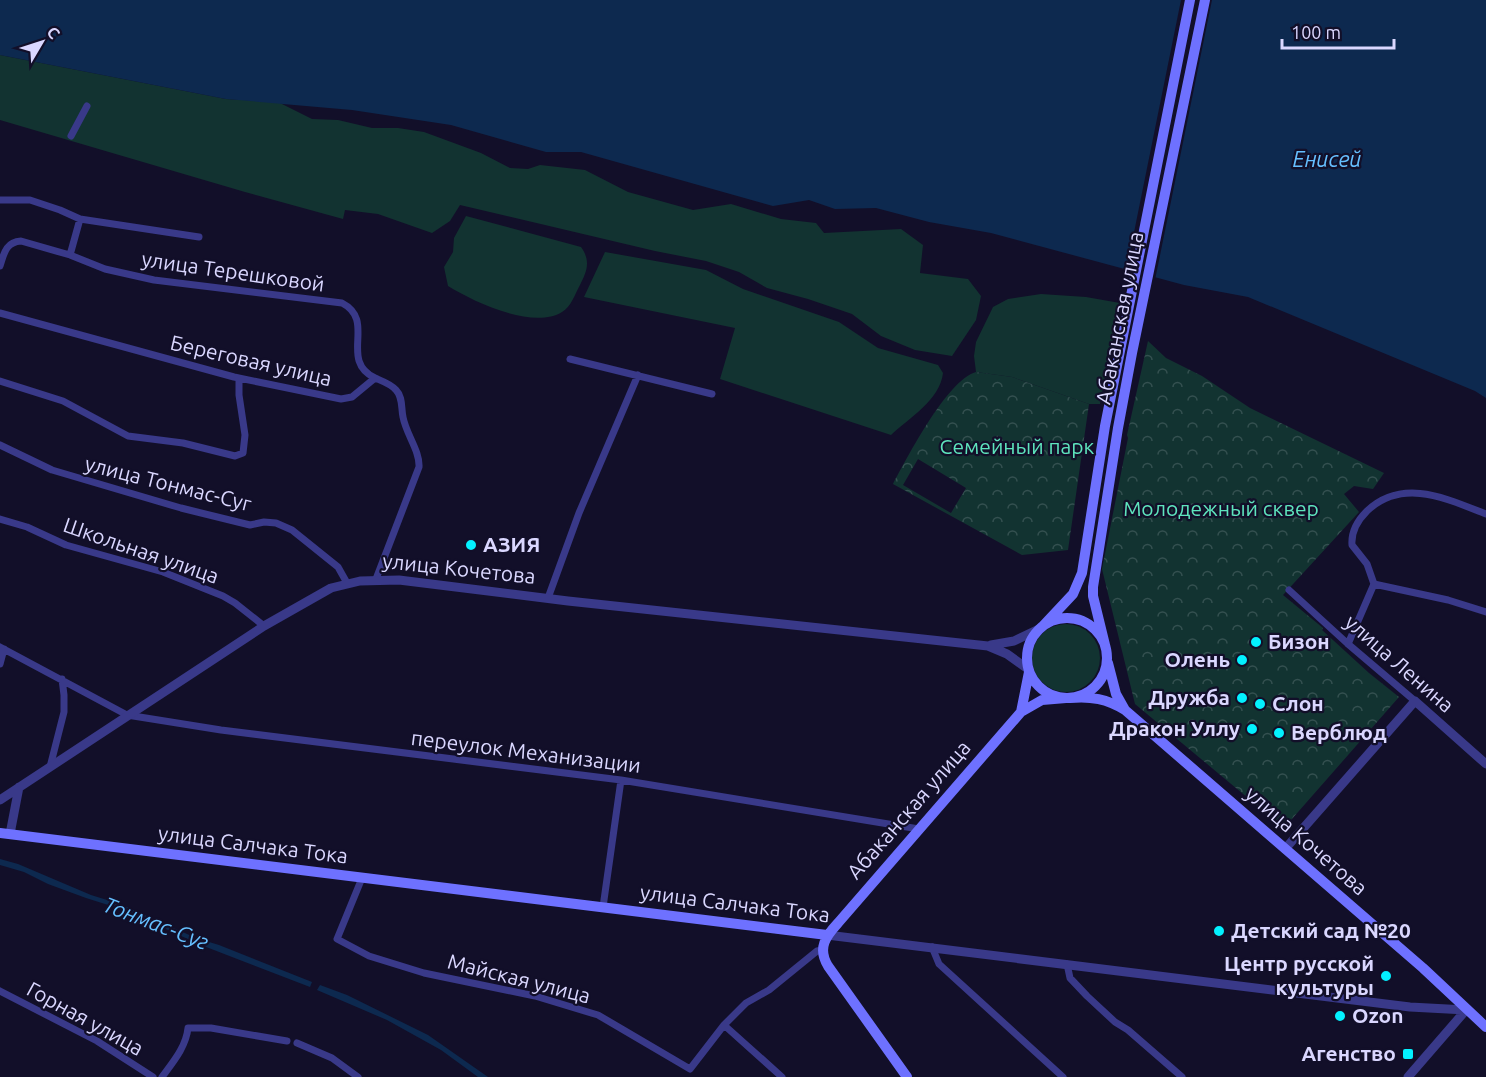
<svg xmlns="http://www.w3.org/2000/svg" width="1486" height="1077" viewBox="0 0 1486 1077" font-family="Ubuntu,sans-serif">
<defs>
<pattern id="park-crowns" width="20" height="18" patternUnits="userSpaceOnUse" patternTransform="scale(1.5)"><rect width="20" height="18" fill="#123331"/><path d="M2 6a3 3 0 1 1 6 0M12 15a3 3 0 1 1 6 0" fill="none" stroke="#345050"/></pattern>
</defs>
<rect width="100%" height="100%" fill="#120f29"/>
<path fill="#123331" d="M0,55l226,44 52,3 34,17 26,1 34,8h26l26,4 57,21 29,15 18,1 12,-4 45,5 43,22 65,18 38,-6 50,15 35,4 8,10 77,-4 22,16 -3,28 48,6 13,17 -5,24 -24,36 -37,-6 -34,-14 -29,-22 -44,-15 -41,-11 -28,-16 -33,-11 -51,-10 -195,-46 -10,16 -18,12 -54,-19 -33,-4 -2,9 -98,-27 -245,-72z
M466,216l115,31c10,14 6,24 -1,38 -5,9 -9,22 -18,27 -29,18 -88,-10 -114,-26l-4,-19 9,-15 1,-14z
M605,252l101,18 37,19 96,33 39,26 60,17 5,8c-3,27 -34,45 -52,62l-171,-56 15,-51 -151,-31z
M1041,294l45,3 34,6 -20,101h-11l-77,-27 -36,-5 -2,-16 2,-14 17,-35 15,-8z
M1032 658a34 34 0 1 1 68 0a34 34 0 1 1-68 0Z"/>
<path fill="url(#park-crowns)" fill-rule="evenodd" d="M1148,341l18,17 36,18 48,32 134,65 -11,16 -19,-3 -10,8 15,18 -76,83 40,33 -1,2 47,43 30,24 -115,131 -149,-124 -33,-135 26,-131 -1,-3z
M976,372l36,5 77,27 -21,146 -46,5 -129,-71c14,-26 54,-104 83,-112zM918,459l48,29 -15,25 -48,-28z"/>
<path fill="#0d294f" d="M0,0h1486v398l-11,-7 -227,-94 -64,-12 -193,-52 -62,-11 -53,-14 -41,1 -26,-9 -36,6 -192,-54h-35l-95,-27 -99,-15 -126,-11 -226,-44z
M0,859l18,5 73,31 29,9 76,34 23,7 93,37 -2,5 -109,-42 -77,-35 -38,-12 -38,-14 -24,-12 -24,-7z
M320,985l27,10 81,40 60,42h-10l-37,-27 -54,-30 -70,-30z"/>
<path fill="#120f29" d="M1181,0h31l-57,280 -29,-8z"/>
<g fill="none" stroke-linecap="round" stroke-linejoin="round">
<path stroke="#393989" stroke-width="7" d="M71,136l16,-30
M0,200h30l30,10 20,9 119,18
M80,219l-10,36 35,14 49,11 188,23c35,18 -4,57 33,75
M0,266c4,-13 6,-24 21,-25l49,14
M0,313l234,64 107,22 11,-2 23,-19c7,3 16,6 21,12 7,7 5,18 7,27 3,17 17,34 16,50l-43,112
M570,359l142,35
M0,381l63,20 65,35 55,7 52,13 8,-3 2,-18 -6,-40v-17
M0,445l52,25 129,38 69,17 14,-3 12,1 16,7 46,37 9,16
M0,519l27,8 39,18 97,27 60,24 12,7 29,23
M1374,584l74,16 38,12
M1289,590l59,54 67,57
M548,598l31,-85 59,-138
M1348,644l26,-60 -7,-20 -15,-19c-1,-13 6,-25 15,-34 36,-34 80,-12 119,3
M0,647l127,68 94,15 400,50 298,49
M0,664l4,-15
M50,767l14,-55v-17l-2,-16
M362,878l-25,61 32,17 55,17 111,23 63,19 92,54 34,-44 22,-22 23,-13 48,-39 5,-1
M603,907l18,-127
M932,947l7,17 124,113
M1067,964l3,14 17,18 28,26 13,8 54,47
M0,991l97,50 56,36
M724,1025l58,52
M297,1043l35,15 26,19
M162,1077c11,-15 24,-30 26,-49h23l76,13"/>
<path stroke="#393989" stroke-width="9" d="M991,645l23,-4 25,-12
M0,800l264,-174 67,-38 29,-7 39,-1 169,21 420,45 19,8 21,15
M10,834l9,-47
M1285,849l130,-148 71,63
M827,935l583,72 56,3
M1408,1077l58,-67"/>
<path stroke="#6e71ff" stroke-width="10" d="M1027 658a40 40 0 1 1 80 0a40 40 0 1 1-80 0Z
M1043,626l30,-32 9,-21 23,-147 85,-426
M1105,645l-12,-49v-9l25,-159 14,-75 73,-353
M1108,663l8,31 9,16
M1070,698c21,-2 37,1 55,12l298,258 63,59
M1021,712l8,-40
M0,833l827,102
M907,1077l-79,-111c-11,-18 -2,-30 10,-43l183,-211 21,-12 24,-2"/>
</g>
<g fill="#03f1ff" stroke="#120f29" stroke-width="2">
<circle cx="471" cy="545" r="6"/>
<circle cx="1256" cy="642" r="6"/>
<circle cx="1242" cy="660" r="6"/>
<circle cx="1242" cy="698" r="6"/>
<circle cx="1260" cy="704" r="6"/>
<circle cx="1252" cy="729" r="6"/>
<circle cx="1279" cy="733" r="6"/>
<circle cx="1219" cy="931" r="6"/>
<circle cx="1386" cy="976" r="6"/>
<circle cx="1340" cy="1016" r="6"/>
<rect x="1402" y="1048" width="12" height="12" rx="3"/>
</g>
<g text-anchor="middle" stroke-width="4.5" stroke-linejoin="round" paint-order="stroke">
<g font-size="21" fill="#dad7ff" stroke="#120f29">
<text transform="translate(233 272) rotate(8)" y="7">улица Терешковой</text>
<text transform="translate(1120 318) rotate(-79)" y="7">Абаканская улица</text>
<text transform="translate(251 361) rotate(13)" y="7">Береговая улица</text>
<text transform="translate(168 484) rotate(14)" y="7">улица Тонмас-Суг</text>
<text transform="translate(141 551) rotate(19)" y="7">Школьная улица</text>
<text transform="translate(459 569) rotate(6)" y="7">улица Кочетова</text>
<text transform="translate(1399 664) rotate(41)" y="7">улица Ленина</text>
<text transform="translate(526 752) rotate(7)" y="7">переулок Механизации</text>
<text transform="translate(909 810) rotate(-49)" y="7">Абаканская улица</text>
<text transform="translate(1306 841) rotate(41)" y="7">улица Кочетова</text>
<text transform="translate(253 845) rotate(7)" y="7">улица Салчака Тока</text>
<text transform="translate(735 904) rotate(7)" y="7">улица Салчака Тока</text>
<text transform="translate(519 979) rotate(14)" y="7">Майская улица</text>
<text transform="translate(85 1019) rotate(29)" y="7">Горная улица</text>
</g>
<g font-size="21" fill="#5ee4bd" stroke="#120f29">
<text x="1017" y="454">Семейный парк</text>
<text x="1221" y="516">Молодежный сквер</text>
</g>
<g font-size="21" font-weight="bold" fill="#dad7ff" stroke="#120f29" text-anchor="start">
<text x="483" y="552">АЗИЯ</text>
<text x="1268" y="649">Бизон</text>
<text x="1230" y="667" text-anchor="end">Олень</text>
<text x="1230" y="705" text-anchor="end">Дружба</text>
<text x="1272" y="711">Слон</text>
<text x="1240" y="736" text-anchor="end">Дракон Уллу</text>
<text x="1291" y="740">Верблюд</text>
<text x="1231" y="938">Детский сад №20</text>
<text x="1374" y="971" text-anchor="end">Центр русской<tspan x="1374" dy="24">культуры</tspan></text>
<text x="1352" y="1023">Ozon</text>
<text x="1396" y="1061" text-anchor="end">Агенство</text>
</g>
<g font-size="22" font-style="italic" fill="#65bfff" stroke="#120f29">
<text x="1327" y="167">Енисей</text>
<text transform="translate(156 923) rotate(21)" y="8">Тонмас-Суг</text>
</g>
</g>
<g transform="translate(42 42) rotate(51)" stroke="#120f29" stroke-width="4.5" paint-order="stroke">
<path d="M0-4.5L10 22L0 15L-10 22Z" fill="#dad7ff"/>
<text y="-9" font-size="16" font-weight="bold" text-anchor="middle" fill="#dad7ff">С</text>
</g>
<path d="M1282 39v9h112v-9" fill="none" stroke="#dad7ff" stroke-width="3"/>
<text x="1291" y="39" font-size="18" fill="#dad7ff" stroke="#120f29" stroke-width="4.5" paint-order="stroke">100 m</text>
</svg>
